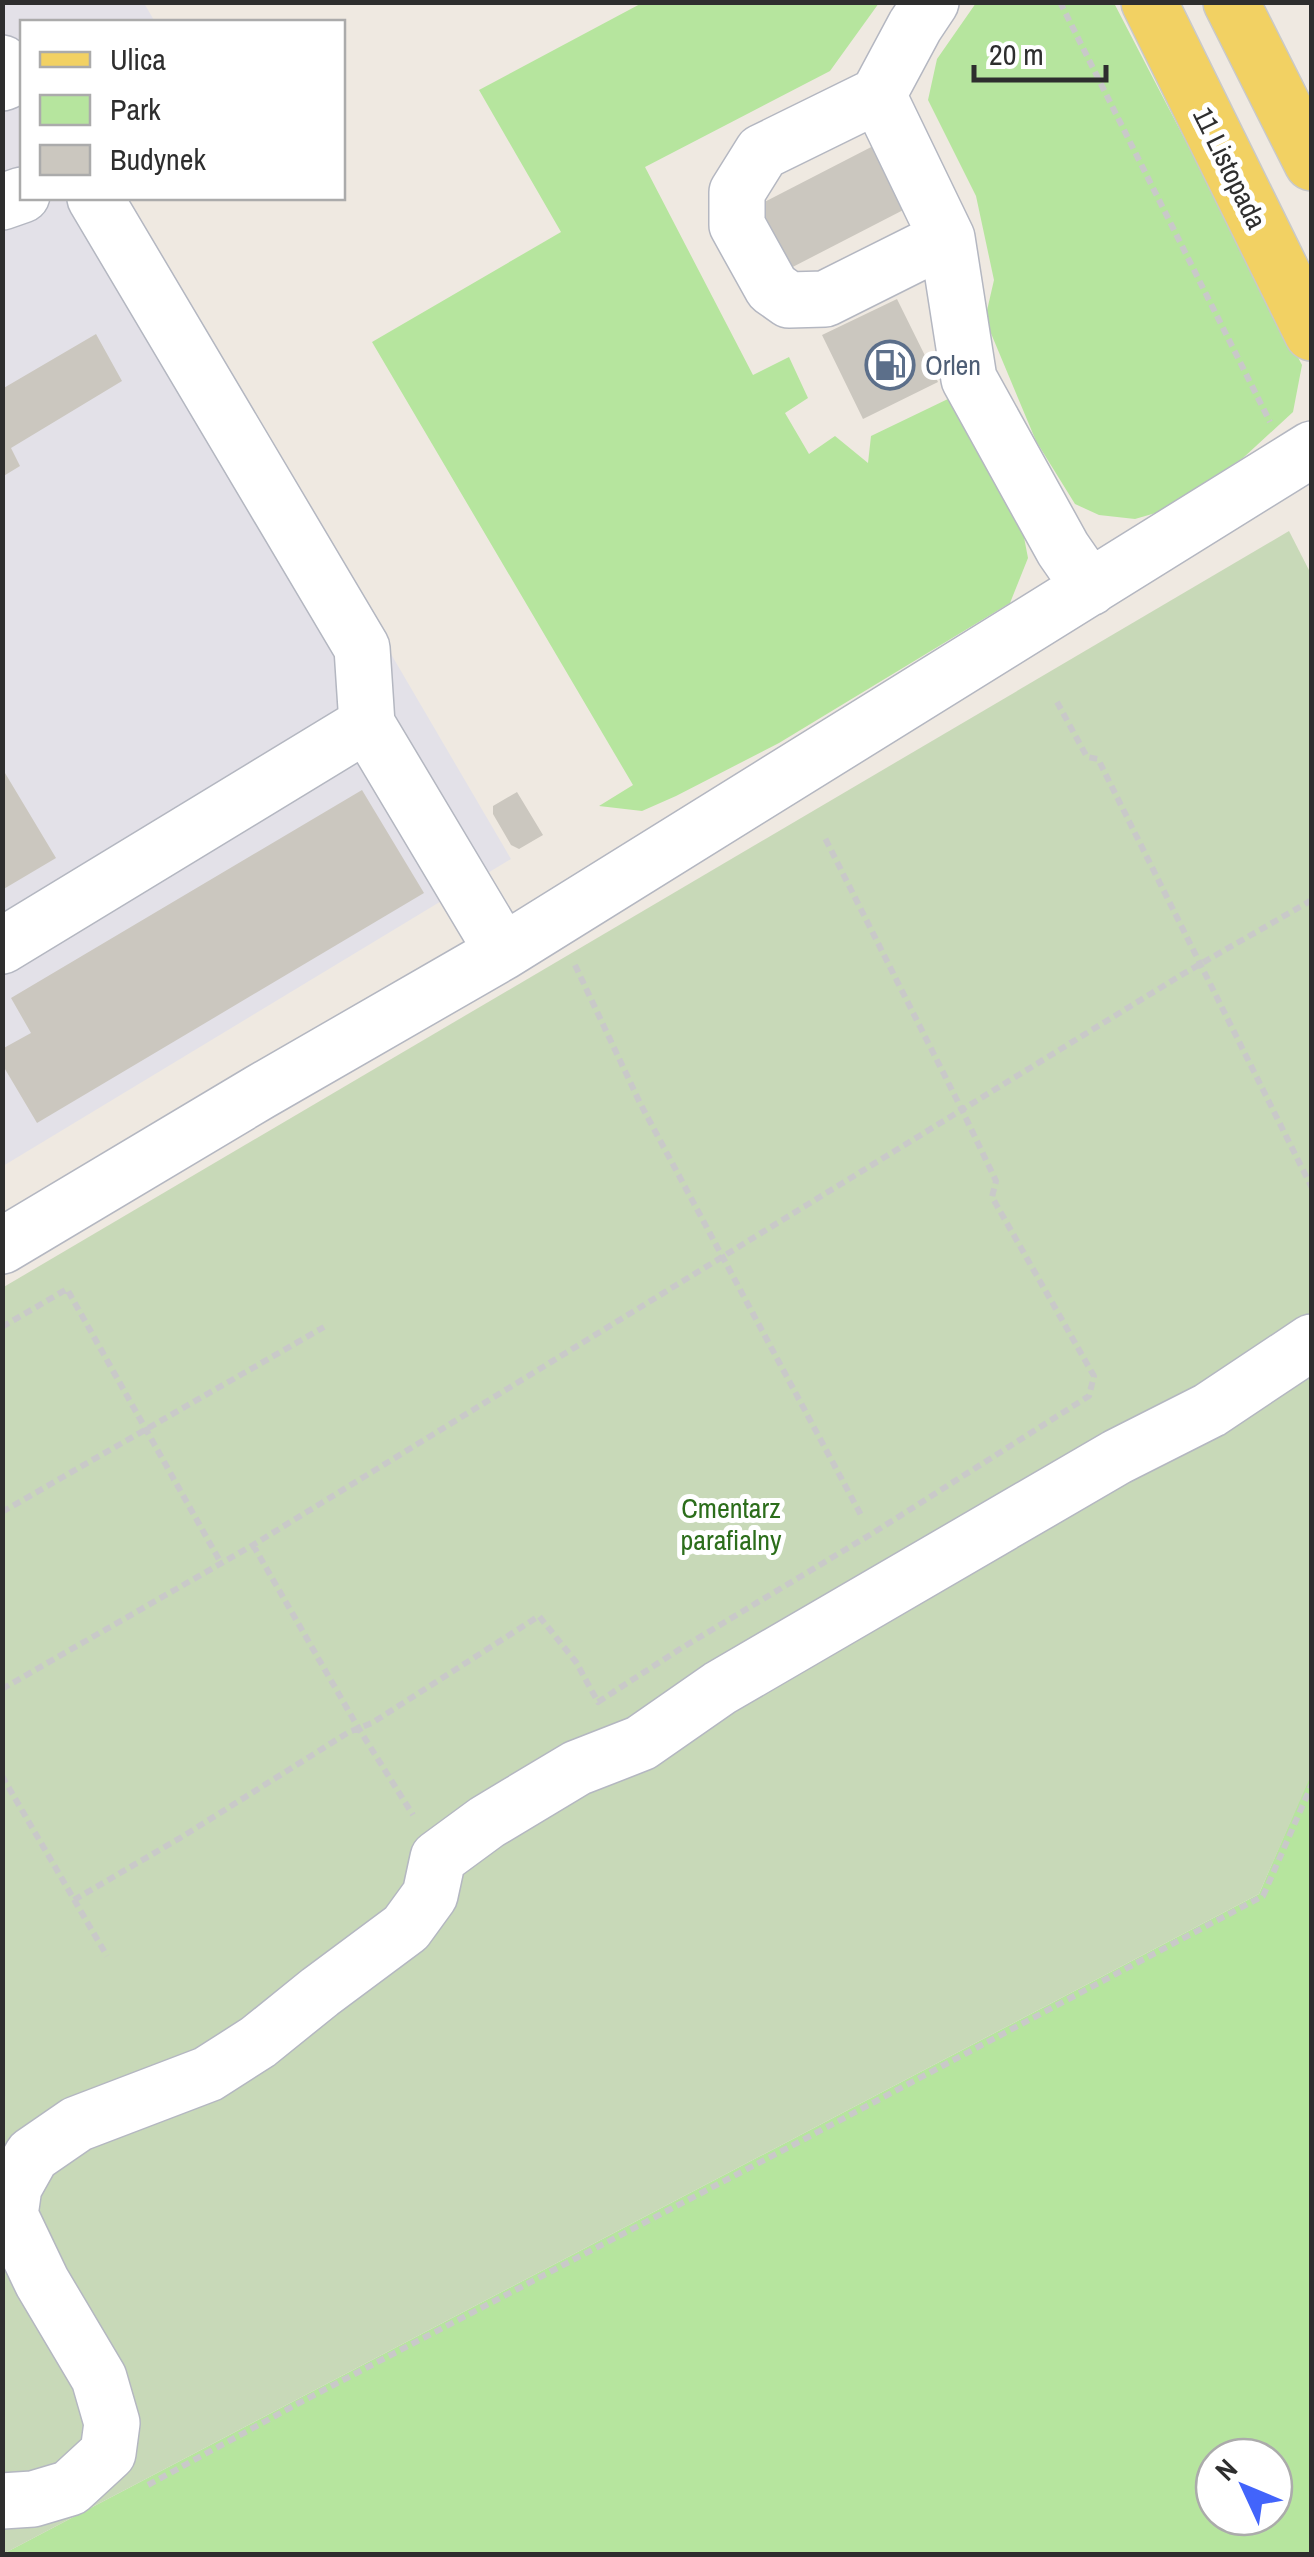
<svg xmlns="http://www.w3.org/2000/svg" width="1314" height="2557" viewBox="0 0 1314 2557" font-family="'Archivo Narrow',sans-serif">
<rect width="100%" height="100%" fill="#efe9e1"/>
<path fill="#e3e1e8" d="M3,3h141l11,19h-133v176h102l387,661 -508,307z"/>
<path fill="#b6e59e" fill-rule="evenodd" d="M642,3h237l-49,68 -185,96 108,208 36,-18 19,41 -23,15 24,41 26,-18 33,27 3,-27 79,-38 73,134 5,26 -18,45 -231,140 -103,53 -34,15 -43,-5 34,-21 -261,-443 189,-110 -82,-142z
M976,3h138l188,362 -9,47 -50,46 -84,54 -24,7 -36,-4 -24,-11 -39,-63 -51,-122 9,-39 -18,-84 -48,-96 9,-41z
M1311,1773v781h-1308l1256,-660zM1214,2457h60v60h-60z"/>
<path fill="#c8d9b8" d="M1289,531l23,45v1197l-53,121 -1256,660 -1,-1266z"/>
<path fill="#cbc7bf" d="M879,143l32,63 -130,67 -32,-63z
M897,299l41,83 -75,37 -41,-84z
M96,334l26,47 -111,67 9,18 -18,11v-88z
M2,768l54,90 -54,32z
M362,790l62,103 -387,230 -35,-59v-15l29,-16 -20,-35z
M517,792l26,43 -24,14 -8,-4 -18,-31v-8z"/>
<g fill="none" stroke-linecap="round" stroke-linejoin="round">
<g stroke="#b4b7c1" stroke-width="58">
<path id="minor" d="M931,2l-16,24 -37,69 69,143 22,141 94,170 27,39
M2,63l5,18 -5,2
M878,95l-116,57 -25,40v33l35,63 17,12 36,-1 122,-61
M95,198l267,450 5,76 136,228
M2,202l20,-7
M2,946l365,-222
M2,1246l258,-154 243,-140 809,-503
M2,2501l31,-2 37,-11 38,-35 4,-30 -13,-45 -57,-96 -32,-67 4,-28 18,-32 45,-31 131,-50 50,-32 62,-50 86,-64 24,-33 8,-37 49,-36 90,-54 64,-25 79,-55 397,-231 93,-47 102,-68"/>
</g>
<g stroke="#c9c9c9" stroke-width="58">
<path id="major" d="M1149,2l163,331
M1231,2l81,161"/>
</g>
<path stroke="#c9c9c9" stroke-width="6" stroke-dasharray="8 5" stroke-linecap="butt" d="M1060,2l210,420
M1057,702l30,55 11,2 214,429
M575,965l65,138 221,412
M2,1327l65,-38 154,274
M2,1512l322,-185
M253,1545l106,184 54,86
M2,1689l251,-144 930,-571 129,-74
M2,1776l105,180
M74,1900l106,-62 169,-106 23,-9 167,-107 37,46 22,40 82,-53 193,-116 216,-137 5,-20 -102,-179 4,-16 -34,-71 -137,-272
M148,2485l151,-82 498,-260 466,-247 49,-112"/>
<use href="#minor" stroke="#fff" stroke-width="55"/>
<use href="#major" stroke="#f2d163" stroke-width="55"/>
</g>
<defs>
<g id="fuel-ring" transform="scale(2.5)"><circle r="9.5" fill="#fff" stroke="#5c6f8a" stroke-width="1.5"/><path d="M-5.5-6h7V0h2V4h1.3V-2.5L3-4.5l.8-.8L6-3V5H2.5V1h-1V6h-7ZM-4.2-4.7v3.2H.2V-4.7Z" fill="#5c6f8a"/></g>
</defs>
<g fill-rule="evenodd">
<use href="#fuel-ring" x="890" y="365"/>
</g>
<g text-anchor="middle" stroke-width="10" stroke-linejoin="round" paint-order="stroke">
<g font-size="28" fill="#2e2e2e" stroke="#fff">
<text transform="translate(1230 168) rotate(64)" y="10">11 Listopada</text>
</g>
<g font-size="28" fill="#4e5e75" stroke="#fff" text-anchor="start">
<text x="925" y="375">Orlen</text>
</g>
<g font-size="28" fill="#2c6e1b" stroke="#fff">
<text x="731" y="1518">Cmentarz<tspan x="731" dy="32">parafialny</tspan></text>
</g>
</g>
<rect width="1314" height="2557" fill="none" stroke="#2e2e2e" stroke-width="10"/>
<rect x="20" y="20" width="325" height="180" fill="#ffffff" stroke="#ababab" stroke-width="2.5"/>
<rect x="40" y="52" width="50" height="15" fill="#f2d163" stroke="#ababab" stroke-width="2.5"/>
<text x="110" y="70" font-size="30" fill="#2e2e2e">Ulica</text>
<rect x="40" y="95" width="50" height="30" fill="#b6e59e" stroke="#ababab" stroke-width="2.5"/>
<text x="110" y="120" font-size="30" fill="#2e2e2e">Park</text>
<rect x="40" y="145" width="50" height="30" fill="#cbc7bf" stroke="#ababab" stroke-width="2.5"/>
<text x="110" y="170" font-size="30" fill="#2e2e2e">Budynek</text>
<g transform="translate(1244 2487) rotate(314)"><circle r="48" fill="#ffffff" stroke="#ababab" stroke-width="2.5"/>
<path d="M0-8L18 38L0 25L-18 38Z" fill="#4264fb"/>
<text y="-15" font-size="28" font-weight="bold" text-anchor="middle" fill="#2e2e2e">N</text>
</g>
<path d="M974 65v15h132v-15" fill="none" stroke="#2e2e2e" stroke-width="5"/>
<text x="989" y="65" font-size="30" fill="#2e2e2e" stroke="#ffffff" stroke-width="8" paint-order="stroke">20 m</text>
</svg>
